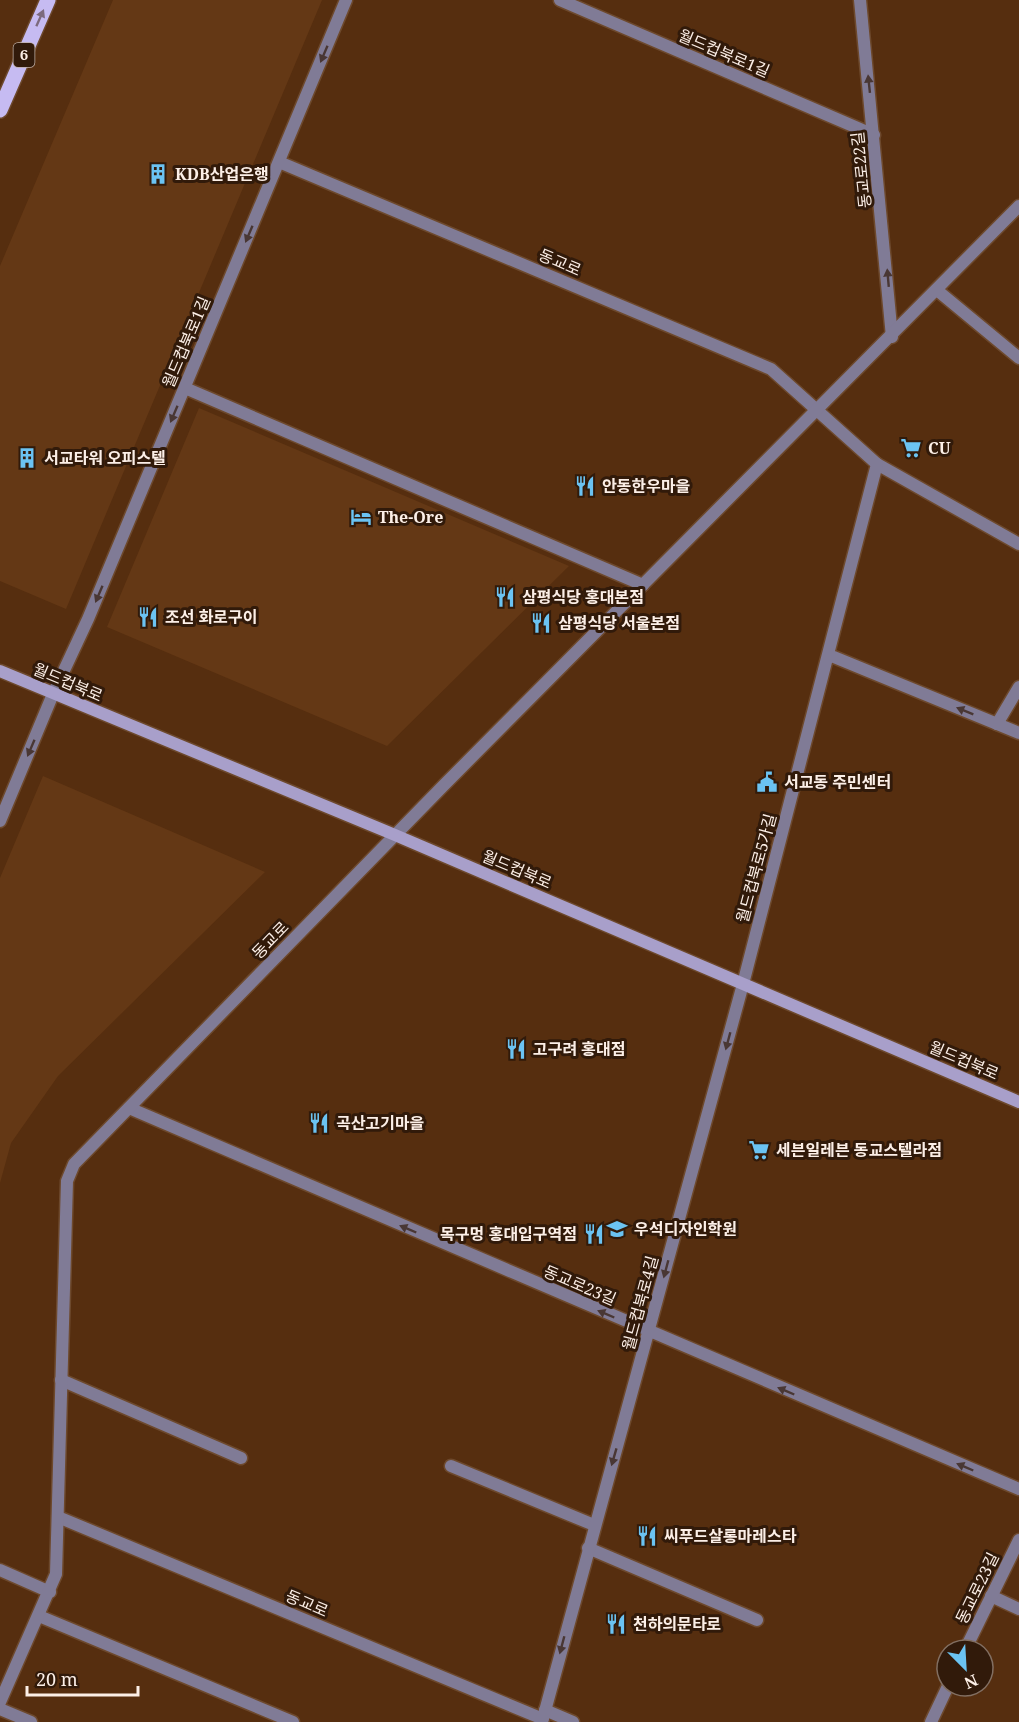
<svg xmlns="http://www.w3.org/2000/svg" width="1019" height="1722" viewBox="0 0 1019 1722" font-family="'Noto Serif','Noto Sans KR',serif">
<rect width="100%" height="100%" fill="#562e0f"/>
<path fill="#643815" d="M113,0h209l-256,609 -66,-28v-315z
M199,408l370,158 -182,180 -280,-119z
M43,776l222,96 -207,204 -47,67 -11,40v-305z"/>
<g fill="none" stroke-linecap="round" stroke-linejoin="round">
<g stroke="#6d492d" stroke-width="15">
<path id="service" d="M560,0l314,135
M938,291l81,67
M877,464l142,80
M997,724l22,-37
M61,1380l180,78
M451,1466l143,59
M588,1548l169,72
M991,1596l28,13
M39,1616l254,106
M0,1709l31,13
M545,1710l28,12"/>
</g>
<g stroke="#6d492d" stroke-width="15">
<path id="minor" d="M860,0l32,337
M279,162l492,207 106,95 -134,520 -201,738
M185,388l458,197
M829,655l190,78
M0,821l53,-127 35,-75 258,-619
M129,1108l890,381
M58,1517l485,202
M0,1570l50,22
M965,1650l54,-110
M931,1722l17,-36"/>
</g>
<g stroke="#6d492d" stroke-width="15">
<path id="tertiary" d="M0,1702l56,-128 11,-393 7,-17 370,-379 575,-579"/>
</g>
<g stroke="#6d492d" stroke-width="15">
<path id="secondary" d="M0,671l395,164 624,267"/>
</g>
<g stroke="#6d492d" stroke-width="18">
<path id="primary" d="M0,110l48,-110"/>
</g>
<use href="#service" stroke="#807b96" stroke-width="12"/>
<use href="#minor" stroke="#807b96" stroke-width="12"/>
<use href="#tertiary" stroke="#807b96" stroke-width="12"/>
<use href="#secondary" stroke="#a89fca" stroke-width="12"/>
<use href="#primary" stroke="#c6bbf2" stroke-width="15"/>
</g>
<defs><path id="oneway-solid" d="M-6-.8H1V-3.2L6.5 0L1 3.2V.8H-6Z" transform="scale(1.5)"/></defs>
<use fill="#7c6a7e" href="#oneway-solid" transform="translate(40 18) rotate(-66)"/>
<g fill="#493734">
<use href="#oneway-solid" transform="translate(324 54) rotate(113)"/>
<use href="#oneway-solid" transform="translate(869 84) rotate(-96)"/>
<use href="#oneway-solid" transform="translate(249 234) rotate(113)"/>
<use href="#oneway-solid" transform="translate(888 278) rotate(-95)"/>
<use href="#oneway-solid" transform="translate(174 414) rotate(113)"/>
<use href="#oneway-solid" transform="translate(99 594) rotate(113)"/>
<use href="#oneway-solid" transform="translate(965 711) rotate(-158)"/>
<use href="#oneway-solid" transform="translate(31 748) rotate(113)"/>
<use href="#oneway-solid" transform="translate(728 1041) rotate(105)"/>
<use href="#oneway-solid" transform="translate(408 1229) rotate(-157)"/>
<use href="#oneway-solid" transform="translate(666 1269) rotate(105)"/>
<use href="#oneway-solid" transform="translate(606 1314) rotate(-157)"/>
<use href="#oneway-solid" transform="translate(786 1391) rotate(-157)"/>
<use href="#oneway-solid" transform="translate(614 1457) rotate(106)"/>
<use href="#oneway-solid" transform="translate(965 1467) rotate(-157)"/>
<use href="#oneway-solid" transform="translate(562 1645) rotate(105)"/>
</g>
<defs>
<g id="building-bare" transform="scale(1.62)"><path d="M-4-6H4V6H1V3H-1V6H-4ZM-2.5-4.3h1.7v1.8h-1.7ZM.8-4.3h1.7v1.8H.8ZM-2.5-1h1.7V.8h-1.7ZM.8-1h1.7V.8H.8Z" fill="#6bc3f2" stroke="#311a0a" stroke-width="2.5" paint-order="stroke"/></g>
<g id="supermarket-bare" transform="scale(1.62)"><path d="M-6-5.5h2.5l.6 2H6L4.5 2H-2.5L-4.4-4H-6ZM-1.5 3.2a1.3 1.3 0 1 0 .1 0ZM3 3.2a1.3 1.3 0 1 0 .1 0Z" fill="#6bc3f2" stroke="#311a0a" stroke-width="2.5" paint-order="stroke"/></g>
<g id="restaurant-bare" transform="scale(1.62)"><path d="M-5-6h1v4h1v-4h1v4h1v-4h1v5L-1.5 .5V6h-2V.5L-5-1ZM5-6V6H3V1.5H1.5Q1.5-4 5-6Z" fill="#6bc3f2" stroke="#311a0a" stroke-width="2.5" paint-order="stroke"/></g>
<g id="hotel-bare" transform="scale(1.62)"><path d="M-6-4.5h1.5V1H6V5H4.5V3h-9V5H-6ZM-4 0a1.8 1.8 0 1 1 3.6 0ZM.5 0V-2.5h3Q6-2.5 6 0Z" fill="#6bc3f2" stroke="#311a0a" stroke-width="2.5" paint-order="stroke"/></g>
<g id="civic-bare" transform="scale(1.62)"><path d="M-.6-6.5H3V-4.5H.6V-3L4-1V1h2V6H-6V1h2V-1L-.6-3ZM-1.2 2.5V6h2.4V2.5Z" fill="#6bc3f2" stroke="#311a0a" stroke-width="2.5" paint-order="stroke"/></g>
<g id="university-bare" transform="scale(1.62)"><path d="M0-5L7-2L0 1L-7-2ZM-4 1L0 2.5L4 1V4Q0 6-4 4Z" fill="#6bc3f2" stroke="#311a0a" stroke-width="2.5" paint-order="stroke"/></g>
</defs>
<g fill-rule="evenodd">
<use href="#building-bare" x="158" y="174"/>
<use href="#supermarket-bare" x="911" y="448"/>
<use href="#building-bare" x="27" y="458"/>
<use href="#restaurant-bare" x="585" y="486"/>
<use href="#hotel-bare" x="361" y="517"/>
<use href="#restaurant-bare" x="505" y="597"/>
<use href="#restaurant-bare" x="148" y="617"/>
<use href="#restaurant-bare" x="541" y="623"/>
<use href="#civic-bare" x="767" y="782"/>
<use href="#restaurant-bare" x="516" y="1049"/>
<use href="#restaurant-bare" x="319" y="1123"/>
<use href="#supermarket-bare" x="759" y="1150"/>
<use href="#university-bare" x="617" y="1229"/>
<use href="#restaurant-bare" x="594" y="1234"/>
<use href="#restaurant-bare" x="647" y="1536"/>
<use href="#restaurant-bare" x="616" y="1624"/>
</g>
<g text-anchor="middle" stroke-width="6" stroke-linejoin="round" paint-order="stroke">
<rect fill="#311a0a" stroke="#bfafa5" stroke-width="1.5" x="13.5" y="43" width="21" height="24" rx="4.5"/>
<g font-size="15" font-weight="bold" fill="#fcefe7">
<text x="24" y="60">6</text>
</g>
<g font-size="16" fill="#fcefe7" stroke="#311a0a">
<text transform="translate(724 53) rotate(23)" y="6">월드컵북로1길</text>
<text transform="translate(861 170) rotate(-96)" y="6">동교로22길</text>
<text transform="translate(560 262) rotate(23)" y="6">동교로</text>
<text transform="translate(186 342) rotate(-67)" y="6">월드컵북로1길</text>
<text transform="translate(68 682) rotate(23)" y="6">월드컵북로</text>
<text transform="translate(756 868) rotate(-75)" y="6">월드컵북로5가길</text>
<text transform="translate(517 869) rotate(23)" y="6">월드컵북로</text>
<text transform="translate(270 940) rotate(-46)" y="6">동교로</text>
<text transform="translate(964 1060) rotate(23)" y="6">월드컵북로</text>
<text transform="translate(580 1285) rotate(23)" y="6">동교로23길</text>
<text transform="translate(640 1303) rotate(-75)" y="6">월드컵북로4길</text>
<text transform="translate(977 1588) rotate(-64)" y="6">동교로23길</text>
<text transform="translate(307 1603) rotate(23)" y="6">동교로</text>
</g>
<g font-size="16" font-weight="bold" fill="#fcefe7" stroke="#311a0a" text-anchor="start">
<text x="175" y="180">KDB산업은행</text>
<text x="928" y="454">CU</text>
<text x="44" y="464">서교타워 오피스텔</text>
<text x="602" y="492">안동한우마을</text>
<text x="378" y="523">The-Ore</text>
<text x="522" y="603">삼평식당 홍대본점</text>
<text x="165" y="623">조선 화로구이</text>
<text x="558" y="629">삼평식당 서울본점</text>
<text x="784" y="788">서교동 주민센터</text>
<text x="533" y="1055">고구려 홍대점</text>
<text x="336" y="1129">곡산고기마을</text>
<text x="776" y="1156">세븐일레븐 동교스텔라점</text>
<text x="634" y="1235">우석디자인학원</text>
<text x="577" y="1240" text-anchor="end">목구멍 홍대입구역점</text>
<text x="664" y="1542">씨푸드살롱마레스타</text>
<text x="633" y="1630">천하의문타로</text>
</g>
</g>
<g transform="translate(965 1668) rotate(156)"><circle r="28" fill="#311a0a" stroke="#826f62" stroke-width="1.5"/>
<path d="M0-4.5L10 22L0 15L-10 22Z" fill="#6bc3f2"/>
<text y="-9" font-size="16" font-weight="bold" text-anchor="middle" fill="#fcefe7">N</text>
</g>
<path d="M27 1686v9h111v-9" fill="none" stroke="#fcefe7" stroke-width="3"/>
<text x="36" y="1686" font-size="18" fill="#fcefe7" stroke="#311a0a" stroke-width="4.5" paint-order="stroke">20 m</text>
</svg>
